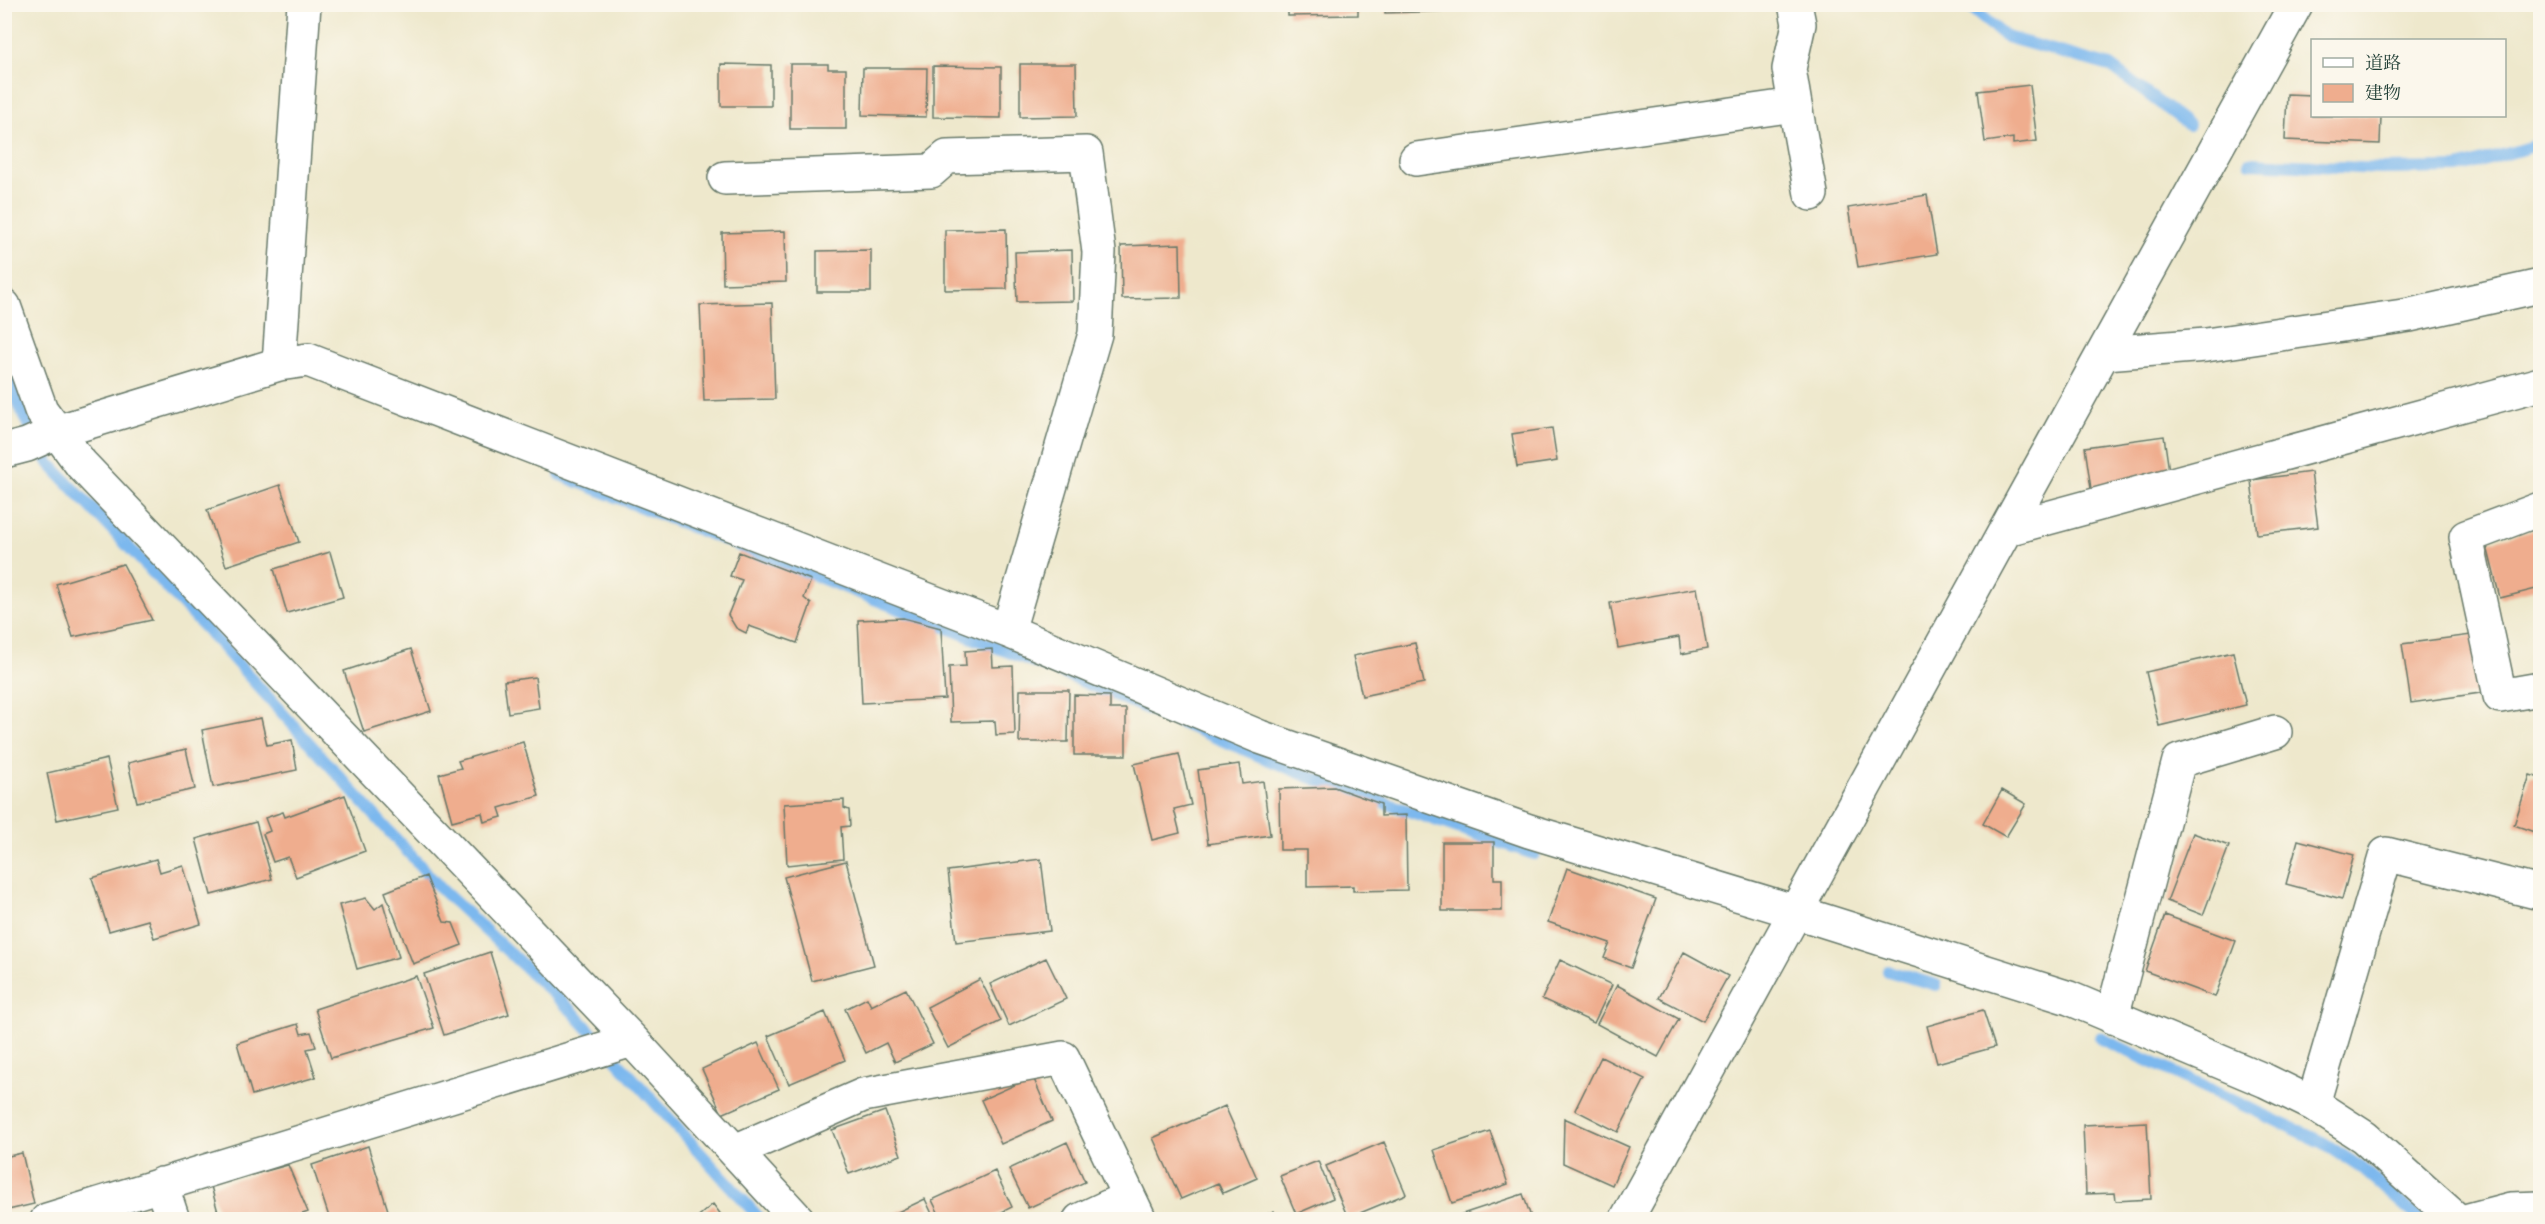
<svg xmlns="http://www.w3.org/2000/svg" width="2545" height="1224" viewBox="0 0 2545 1224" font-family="'IM FELL Double Pica','Noto Serif JP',serif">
<rect width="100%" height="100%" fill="#fbf7ec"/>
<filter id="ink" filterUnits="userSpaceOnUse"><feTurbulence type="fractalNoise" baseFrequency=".0167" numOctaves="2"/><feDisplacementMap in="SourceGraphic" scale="12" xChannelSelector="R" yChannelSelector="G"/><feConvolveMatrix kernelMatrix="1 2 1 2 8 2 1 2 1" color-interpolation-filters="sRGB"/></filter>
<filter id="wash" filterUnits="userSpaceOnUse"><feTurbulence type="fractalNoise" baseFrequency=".008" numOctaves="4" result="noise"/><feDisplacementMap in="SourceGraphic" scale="24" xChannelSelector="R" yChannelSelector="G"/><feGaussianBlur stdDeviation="1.35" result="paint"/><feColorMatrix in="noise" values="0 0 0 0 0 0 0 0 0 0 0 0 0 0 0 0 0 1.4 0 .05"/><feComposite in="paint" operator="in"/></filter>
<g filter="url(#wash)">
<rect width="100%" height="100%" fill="#eee8cc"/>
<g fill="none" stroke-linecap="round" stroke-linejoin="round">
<path stroke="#7cb8ee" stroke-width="12" d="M1966,4l40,33 104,29 79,59
M2250,163l132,6 77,-1 81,-24
M4,366l21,53 24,44 161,170 233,258 129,120 189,209
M560,475l509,201 238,100 227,78
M1888,971l48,14
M2100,1038l224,105 35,23 62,54"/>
</g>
<g id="blocks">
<path fill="#efad8e" d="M1288,4h70v11l-70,1z
M1385,4h67v7l-67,2z
M721,64l50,1v41h-50z
M790,64h38v5h18v60h-56z
M1020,64h56l1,52 -57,1z
M933,66l68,1v51l-68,-1z
M863,68h64l-1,49 -64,-2z
M2030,85l7,56 -24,3v-6l-28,4 -7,-51z
M2287,94l25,1v21h69l-1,28 -95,-4z
M1927,195l10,59 -79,13 -10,-59z
M1006,229l1,60 -62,1v-60z
M785,231l1,51 -63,2 -1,-51z
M1180,244l1,54 -59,1 -1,-53z
M871,250v42h-54v-41z
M1072,250l1,51 -56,1 -2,-50z
M772,303l3,96 -71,2 -4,-96z
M1552,428l5,33 -40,6 -5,-33z
M2164,436l6,42 -79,11 -6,-42z
M2311,472l7,55 -61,7 -6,-54z
M280,485l19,57 -73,24 -19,-56z
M2540,528v60l-40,10 -14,-56z
M330,552l13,45 -56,16 -13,-44z
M739,552l72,28 -7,18 7,6 -14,39 -48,-17 -3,7 -10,-5 -8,-13 14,-35 -12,-4z
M123,564l29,56 -79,17 -17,-53z
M1697,588l10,61 -26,5 -2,-17 -61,11 -8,-45z
M903,618l38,10 4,71 -83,4 -4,-83z
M2479,634l8,58 -76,11 -9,-59z
M1415,643l9,40 -62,13 -9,-40z
M411,649l20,62 -67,21 -20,-61z
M992,649l1,18 20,-1 2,68 -19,1 -1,-14 -44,1 -2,-55 17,-1 -1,-15z
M2233,652l13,53 -87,21 -13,-54z
M535,677l4,31 -31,5 -4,-32z
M1020,690h49l-1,52h-49z
M1074,695l36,1v13h16v46h-52z
M261,718l6,27 25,-5 5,30 -84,17 -11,-57z
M523,742l16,54 -40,12 3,9 -18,5 -2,-9 -30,8 -13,-47 22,-6 -3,-7z
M186,749l9,40 -58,13 -9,-39z
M1179,754l12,51 -17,4 6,24 -28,7 -18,-76z
M107,759l11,48 -61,13 -10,-47z
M1239,764l3,20 21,-3 7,54 -62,9 -10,-74z
M2530,775l10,3v56l-26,-9z
M1334,787l47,17v12l25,-1 1,75 -54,1v-5l-46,1v-37h-27l-1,-61z
M2002,790l24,14 -20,33 -23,-13z
M345,795l20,56 -69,26 -8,-20 -15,5 -10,-28 7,-3 -5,-13 18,-6 2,5z
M844,800v8l5,2 1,16 -9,1 2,32 -56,6 -3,-61z
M256,822l16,57 -61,16 -15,-56z
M2193,833l36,13 -26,69 -36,-14z
M2298,840l56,15 -12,44 -56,-15z
M1442,842h52v37h8v32h-60z
M156,859l4,13 23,-7 18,59 -47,14 -6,-18 -39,11 -17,-53z
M1041,859l9,72 -94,11 -8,-71z
M846,861l28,104 -62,16 -28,-104z
M1567,868l89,31 -25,69 -27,-10 6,-15 -62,-21z
M426,876l18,46 9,1 9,22 -49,19 -28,-72z
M366,898l9,11 8,-6 16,54 -42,12 -18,-64z
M2165,915l71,26 -21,56 -70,-26z
M490,952l19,62 -65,21 -20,-61z
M1684,952l44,24 -25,45 -44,-23z
M1046,958l20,41 -57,27 -19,-42z
M1560,960l52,25 -18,38 -52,-24z
M416,976l18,52 -103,30 -16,-49z
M980,979l21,42 -53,27 -21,-41z
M1617,985l62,34 -21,38 -61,-33z
M906,989l27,55 -38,18 -9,-19 -20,10 -21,-44 22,-11 4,8z
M1983,1010l12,37 -58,16 -10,-37z
M825,1012l20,48 -56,24 -21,-48z
M298,1024l3,10 10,-2 5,15 -9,2 9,28 -64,18 -15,-52z
M758,1043l21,46 -57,25 -20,-45z
M1601,1057l44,22 -27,53 -43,-22z
M1033,1077l19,44 -51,23 -20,-44z
M1225,1106l32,72 -34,15 -5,-10 -37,16 -28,-61z
M885,1111l16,44 -52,19 -17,-44z
M1564,1118l65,29 -17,38 -49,-22z
M2147,1122l4,77 -35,2 -1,-8 -29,1 -3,-69z
M1490,1131l18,53 -56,19 -18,-53z
M1067,1142l18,40 -57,26 -19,-39z
M1384,1142l22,52 -58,24 -22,-52z
M368,1146l23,74h-61l-18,-55z
M22,1153l12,51 -30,7v-54z
M1318,1161l15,37 -37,16 -16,-38z
M288,1165l20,47 -22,8h-66l-9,-34z
M995,1171l17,36 -26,13h-44l-10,-20z
M1523,1194l9,26h-85v-1z
M925,1199l10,21h-54z
M713,1204l12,16h-31z
M1274,1211l3,9h-23z"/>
</g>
</g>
<g filter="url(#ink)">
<use href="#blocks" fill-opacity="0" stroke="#677969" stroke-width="1.5"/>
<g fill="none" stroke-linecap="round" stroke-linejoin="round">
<g stroke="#677969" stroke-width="36">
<path id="minor" d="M1795,105l16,89
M1416,159l379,-54 -6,-36 10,-45 -4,-20
M725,178l206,-7 16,-14 139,-4 13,99 -4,82 -87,297
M4,306l37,104 40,54 551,576 166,180
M2105,353l101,-8 204,-30 130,-29
M279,364l25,-360
M4,451l23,-6 29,-13 223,-68 29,-4 700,271 252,106 269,94 264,80 276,87 197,83 47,23 51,33 93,83
M2540,509l-74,28 34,159 40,-7
M2007,529l533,-145
M2112,1017l67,-256 96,-29
M2313,1104l73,-250 154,39
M735,1151l128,-56 200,-37 77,162
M161,1184l12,36
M47,1220l585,-180
M1080,1220l49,-23
M1626,1220c220,-407 448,-810 670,-1216
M2469,1220l42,-11 29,-1"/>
</g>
<use href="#minor" stroke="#fff" stroke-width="33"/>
</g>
</g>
<rect width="2545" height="1224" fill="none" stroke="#fbf7ec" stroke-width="24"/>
<rect x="2311" y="39" width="195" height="78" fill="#fbf7ec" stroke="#a3ada2" stroke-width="1.5"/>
<rect x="2323" y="58" width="30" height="9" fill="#ffffff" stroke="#a3ada2" stroke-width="1.5"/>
<text x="2365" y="69" font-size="18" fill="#1f3d34">道路</text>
<rect x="2323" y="84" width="30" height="18" fill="#efad8e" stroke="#a3ada2" stroke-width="1.5"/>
<text x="2365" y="99" font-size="18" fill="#1f3d34">建物</text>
</svg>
